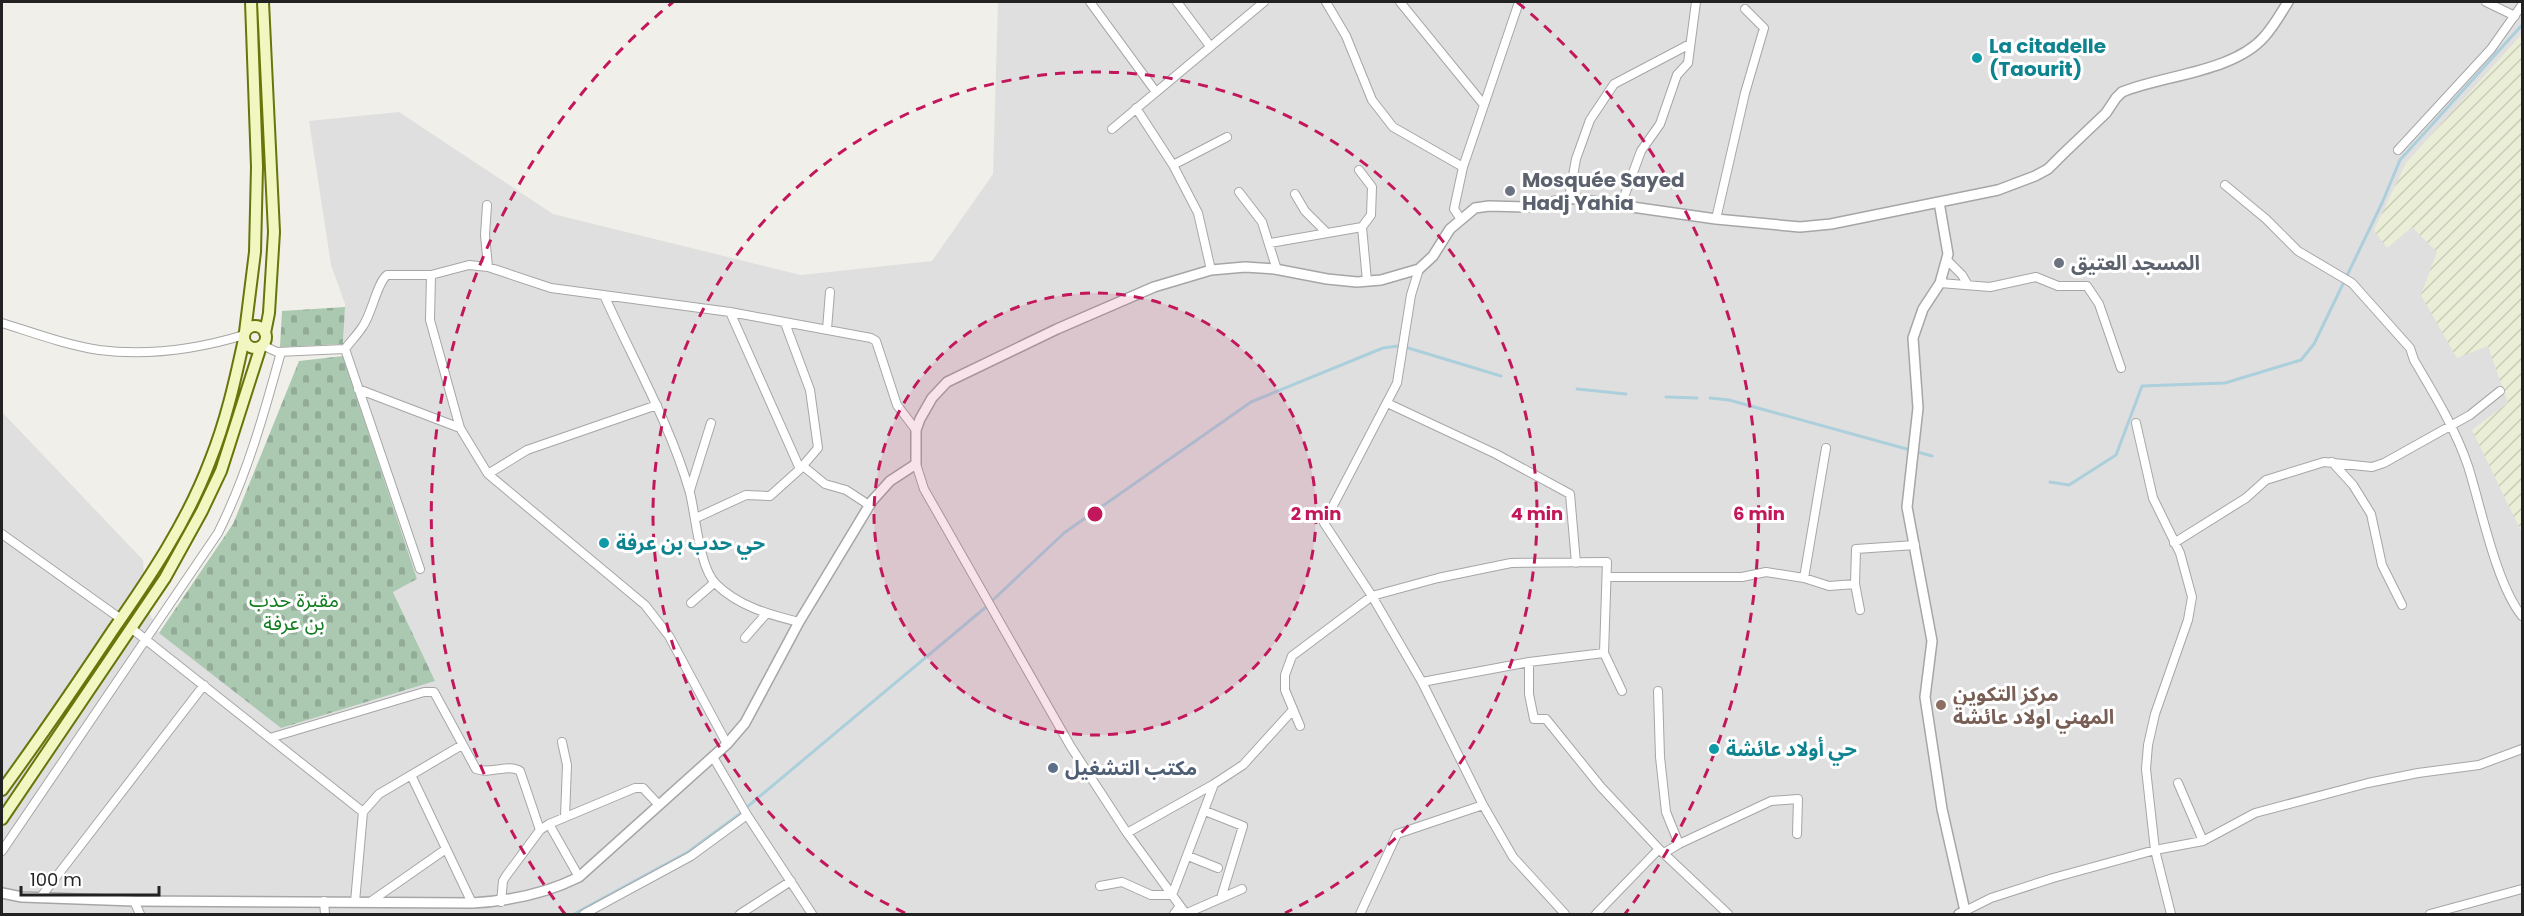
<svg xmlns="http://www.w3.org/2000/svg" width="2524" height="916" viewBox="0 0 2524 916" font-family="Poppins,'Noto Sans Arabic',sans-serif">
<defs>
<pattern id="farmland-furrows" width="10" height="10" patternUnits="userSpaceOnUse" patternTransform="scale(1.5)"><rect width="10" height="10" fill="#ebeed6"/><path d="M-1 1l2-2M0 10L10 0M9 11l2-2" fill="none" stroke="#c9ccb7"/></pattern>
<pattern id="cemetery-stones" width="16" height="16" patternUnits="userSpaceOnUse" patternTransform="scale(1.5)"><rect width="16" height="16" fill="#abc9b1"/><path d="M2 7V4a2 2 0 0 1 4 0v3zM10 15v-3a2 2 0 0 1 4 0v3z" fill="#93ac98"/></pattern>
</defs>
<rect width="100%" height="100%" fill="#f1efe9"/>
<path fill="#e0dfdf" d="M998,2h1524v912h-2520v-502l141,148 3,46 13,27 275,47 -41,-89 24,-12 -74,-223 2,-52 -14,-39 -22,-144 90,-9 154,102 248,61 131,-14 61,-87z"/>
<path fill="url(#farmland-furrows)" d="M2522,34v499l-50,-103 36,-27 -20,-57 -31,12 -36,-63 16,-43 -25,-25 -25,21 -13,-18 32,-67z"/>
<path fill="url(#cemetery-stones)" d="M345,307l-2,37 -63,3 2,-36z
M343,356l74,223 -24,13 42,89 -154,47 -122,-95 74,-109 66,-163z"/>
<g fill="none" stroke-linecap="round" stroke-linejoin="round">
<path stroke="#accfdc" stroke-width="3" d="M1405,347l96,29
M1577,389l49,5
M1666,397l31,1
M1710,398l19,2 203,56
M2050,482l19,3 47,-30 26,-69 83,-3 76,-23 13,-16 68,-141 18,-43 122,-135
M993,600l71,-67 187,-131 132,-54 15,-2
M747,807l239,-200
M574,914l114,-62 53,-39"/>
<g stroke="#a6a6a6" stroke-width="10">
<path id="minor" d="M1090,2l66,90
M1177,2l33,44
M1326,2l20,34 26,64 21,27 70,40
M1400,2l84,103
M2486,2l29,14
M1136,108l37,57 25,48 13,57
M1112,129l152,-127
M2398,150l93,-101 31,-44
M1173,165l54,-28
M2225,185l41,34 32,32 54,32 58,65 4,12c20,34 41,68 54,106 13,41 28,118 54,150
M1239,192l23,30 15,48
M1295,194l10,17 22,22
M1569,198l7,-39 14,-39 24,-36 76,-40
M487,205l-2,30 3,32
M1621,205l20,-54 19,-27 17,-49 11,-12 8,-61
M1460,218l-6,-9 9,-42 56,-165
M1716,219l29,-126 19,-65 -19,-19
M1362,227l5,54
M1270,243l92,-16 9,-12 1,-28 -13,-17
M1947,260l15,15 6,10
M1419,269l-8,26 -14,88 -73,140 48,73 50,86 61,123 30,52 52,57
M431,275l-1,45 30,108 28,46 157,131 24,31 58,108
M1940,283l50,4 46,-10 22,9h29l12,18 22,64
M604,295c29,65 66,128 86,198 6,24 9,74 26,91 22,22 54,31 83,38
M730,312l70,157
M2,323c32,10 64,22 97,27 48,6 99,-1 145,-15
M827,329l3,-37
M262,345l15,7 68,-3c6,-8 13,-15 18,-23 9,-13 14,-43 24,-51h44l38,-10 19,2 63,21 179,24 141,26 5,3 21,64 19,25
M345,349l75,220
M358,389l102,39
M1387,403l109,51 74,40 6,69
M2136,423l17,75 27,55 12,44 -4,23 -33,94 -7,31 -2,24 9,81 16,64
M2332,462l21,23 18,29 11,51 20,40
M916,464l8,25 147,258 56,86 59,81
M803,466l22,18 21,6 23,15
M488,474l39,-24 130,-45
M690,490l21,-67
M696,518l50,-23 24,1 30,-27 18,-21 -8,-58 -25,-67
M2,534l119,85
M2174,543l72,-45 20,-18 58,-18 48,5 12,-4 86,-48 30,-24
M1607,577h135l24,-5 38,6 25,8 26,-2
M1804,578l22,-130
M691,603l23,-20
M1860,610l-5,-26 1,-35 59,-4
M131,628l232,184
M745,638l21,-24
M1529,662v32l5,25h12l55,68 58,62 69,65
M1422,682l107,-20 75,-9
M1658,691l2,66 6,55 13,32
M1300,726l-15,-36v-15l7,-19 80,-60 66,-18 73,-15 96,-1 -3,91 18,38
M270,738l154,-46h10l42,77c14,6 32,-6 44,2l20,59
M562,742l5,23 -2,52
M713,757l34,58 65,99
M411,775l61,128
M2178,783l25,58
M1205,811l38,15 -22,72
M549,824l30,53
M1127,833l87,-49
M2,851l216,-318c29,-58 46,-119 63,-181
M1664,853l15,-9 92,-43 27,-2 -1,35
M1188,856l30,12
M1100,886l22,-4 29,13h21l42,-111 29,-19 49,-54
M40,898l164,-213
M134,901l6,13
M324,901l1,13
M355,902l8,-90 16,-18 83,-49
M370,902l76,-53
M501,902l2,-21 3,-5 34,-46 9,-6 86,-36h8l15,16
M1965,911l26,-13 62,-20 102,-28 48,-9 52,-28 113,-30 50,-10 61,-8 43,-16
M584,914l107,-58 56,-41
M740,914l51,-33
M1174,914l6,-8
M1185,914l57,-25
M1360,914l37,-80 86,-29
M1596,914l63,-65
M2430,914l92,-25"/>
</g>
<g stroke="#a6a6a6" stroke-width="12">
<path id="tertiary" d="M1939,202l9,52 -8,29 -17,26 -10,29 5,70 -11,99 25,134 -7,56 17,112 23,102 -6,3
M2,893l20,4 112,4 338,2c38,-2 73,-9 107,-26l148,-133 18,-21 54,-101 73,-121 18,-20 26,-17v-34l4,-11 12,-21 15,-16 110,-53 97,-42 57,-17 34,-3 30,2 52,10 30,3 24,-2 38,-11 14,-13 17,-27 25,-21 14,-2 41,1 39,-9 147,21 84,8 31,-3 167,-34 37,-14 13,-7 15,-15 43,-41 10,-15 6,-6c42,-17 111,-20 142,-55 10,-11 17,-24 24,-35"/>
</g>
<g stroke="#66760b" stroke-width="14">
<path id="secondary" d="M263,2l11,230 -5,81 -4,20
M244 337a11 11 0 1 1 22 0a11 11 0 1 1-22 0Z
M245,332l10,-80 2,-85 -6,-165
M2,790c38,-52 75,-106 111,-160 37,-53 74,-108 97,-169 16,-40 25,-80 34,-122
M2,819l163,-241 37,-67 19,-40 40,-125"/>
</g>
<use href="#minor" stroke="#fff" stroke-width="8"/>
<use href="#tertiary" stroke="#fff" stroke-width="9"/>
<use href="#secondary" stroke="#f2f7c1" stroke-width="10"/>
</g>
<circle cx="1095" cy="514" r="221" fill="#c2185b" fill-opacity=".12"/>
<g fill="none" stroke="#c2185b" stroke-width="3" stroke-dasharray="10 8">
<circle cx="1095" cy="514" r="221"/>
<path d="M905 913A442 442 0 1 1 1285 913"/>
<path d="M565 914A664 664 0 0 1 673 2M1517 2A664 664 0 0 1 1625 914"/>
</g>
<g fill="#0f9aa8" stroke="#fff" stroke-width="2">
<circle cx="1977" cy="58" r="6"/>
<circle cx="604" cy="543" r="6"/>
<circle cx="1714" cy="749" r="6"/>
</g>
<g fill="#6b7280" stroke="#fff" stroke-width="2">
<circle cx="1510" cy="191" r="6"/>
<circle cx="2059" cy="263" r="6"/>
</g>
<circle fill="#8d6e63" stroke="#fff" stroke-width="2" cx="1941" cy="705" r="6"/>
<circle fill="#5c6f8a" stroke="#fff" stroke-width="2" cx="1053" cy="768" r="6"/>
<g text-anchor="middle" stroke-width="6" stroke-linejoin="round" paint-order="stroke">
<g font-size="20" font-weight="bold" fill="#0d838f" stroke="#fff" text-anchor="start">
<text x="1989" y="53">La citadelle<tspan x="1989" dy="23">(Taourit)</tspan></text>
<text x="616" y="550">حي حدب بن عرفة</text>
<text x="1726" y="756">حي أولاد عائشة</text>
</g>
<g font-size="20" font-weight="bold" fill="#5b616d" stroke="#fff" text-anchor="start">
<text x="1522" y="187">Mosquée Sayed<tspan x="1522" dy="23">Hadj Yahia</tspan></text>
<text x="2071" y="270">المسجد العتيق</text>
</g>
<g font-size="20" fill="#127d1f" stroke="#fff">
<text x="294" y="607">مقبرة حدب<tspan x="294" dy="23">بن عرفة</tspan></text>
</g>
<g font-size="20" font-weight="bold" fill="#785e54" stroke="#fff" text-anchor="start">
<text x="1953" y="701">مركز التكوين<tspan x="1953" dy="23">المهني اولاد عائشة</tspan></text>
</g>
<g font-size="20" font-weight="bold" fill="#4e5e75" stroke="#fff" text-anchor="start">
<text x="1065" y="775">مكتب التشغيل</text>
</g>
</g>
<circle cx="1095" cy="514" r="9" fill="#c2185b" stroke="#fff" stroke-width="3"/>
<g font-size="18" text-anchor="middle" font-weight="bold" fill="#c2185b" stroke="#fff" stroke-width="6" stroke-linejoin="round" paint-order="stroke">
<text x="1316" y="520">2 min</text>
<text x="1537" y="520">4 min</text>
<text x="1759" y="520">6 min</text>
</g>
<rect width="2524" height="916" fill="none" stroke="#222222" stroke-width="6"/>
<path d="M21 886v9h138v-9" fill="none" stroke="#222222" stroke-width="3"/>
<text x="30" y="886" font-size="18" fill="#222222" stroke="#ffffff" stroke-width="4.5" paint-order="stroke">100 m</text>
</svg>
